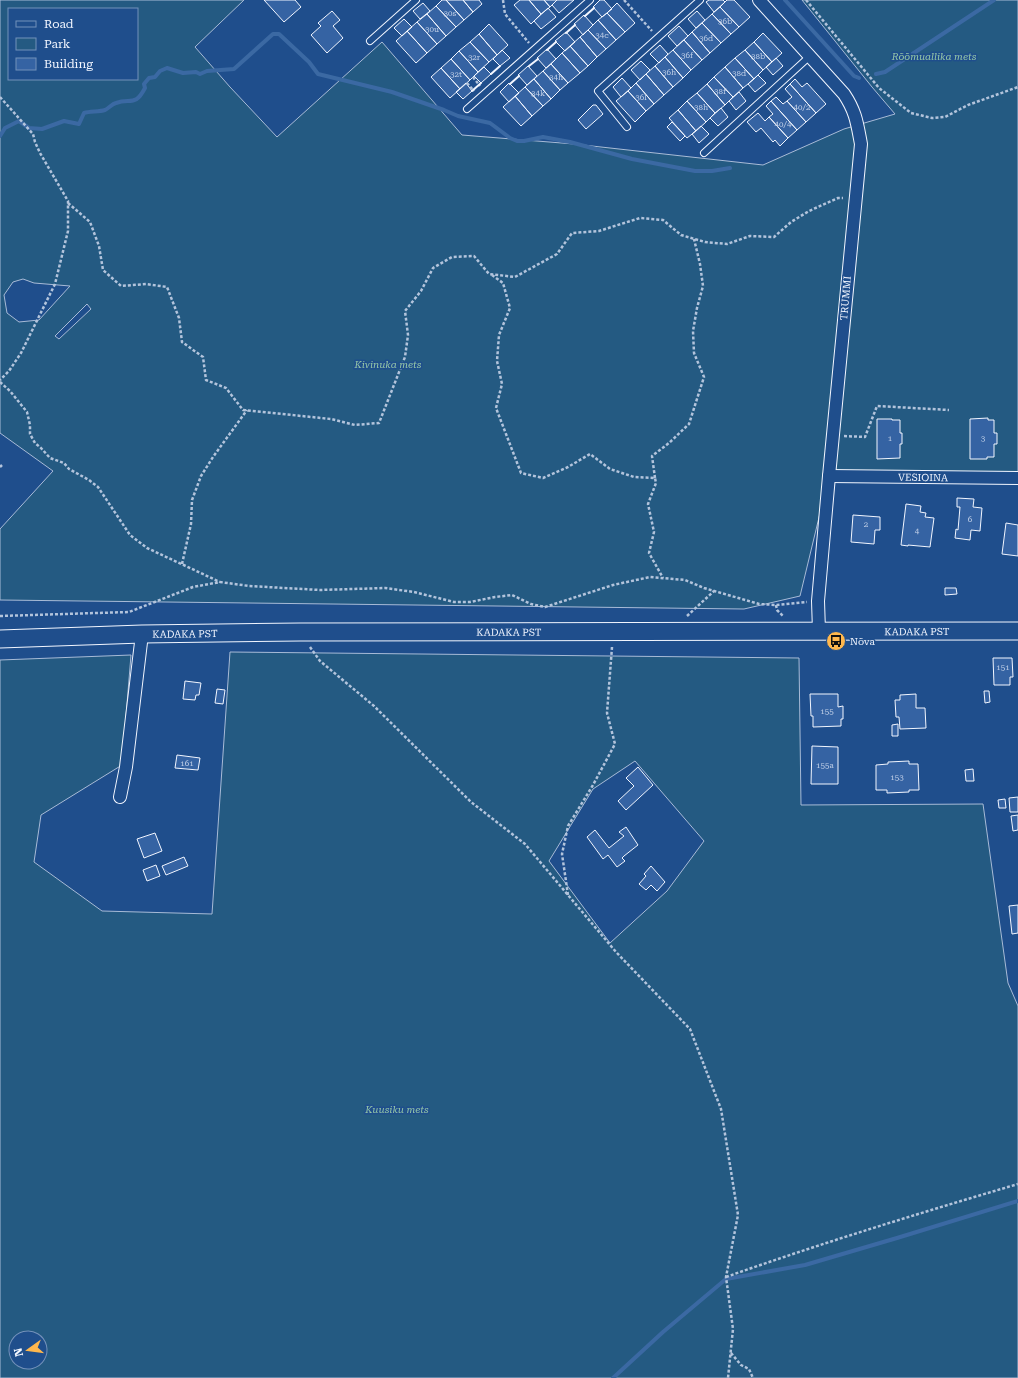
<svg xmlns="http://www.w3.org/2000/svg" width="1018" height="1378" viewBox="0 0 1018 1378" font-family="'Roboto Serif',serif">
<rect width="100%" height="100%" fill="#1f4e8c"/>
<path fill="#245a82" stroke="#a8bbd7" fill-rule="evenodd" d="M0,0h244l-49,47 35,40 47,50 105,-95 80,93 112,9 189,21 81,-36 51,-15 -23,-27 -70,-87h216v478l-189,-2 -29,120 -56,13 -744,-9v-71l53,-58 -53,-38zM9,9h128v70h-128zM23,279l11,4 36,3 -31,34 -20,2 -12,-9 -3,-18 9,-13zM87,304l4,5 -32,30 -4,-3z
M230,652l569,6 2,147 182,-1 25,179 10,23v372h-1018v-718l131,-5 -9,110 -81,50 -7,47 68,49 110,3zM635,761l69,80 -37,50 -57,52 -61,-82 44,-72zM16,1338h24v24h-24z"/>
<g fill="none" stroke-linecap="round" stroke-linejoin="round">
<path stroke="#3b69a3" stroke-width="4" d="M785,0l69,76 5,2
M876,74l9,-2 109,-72
M0,136l5,-8 14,-7 10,7 13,1 22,-8 15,3 5,-11c6,-2 15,-1 21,-3 4,-2 7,-6 11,-7 15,-5 19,4 29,-15l-1,-4 5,-6 6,-1 5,-6 7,-3 16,5 13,-1 4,2 7,-3 27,-2 39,-35h6l30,28 9,12 74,18 52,18 14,6 32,7 20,15 7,3h7l19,-4 27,5 62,17 63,12h17l18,-3
M613,1378l50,-46 63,-53 79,-14 92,-27 121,-37"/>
</g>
<path fill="#3563a3" stroke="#f2f6ff" d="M264,0h31l6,7 -17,15z
M442,0h4l18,20 -8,7 -20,-21z
M446,0h17l10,12 -9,8z
M463,0h16l3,4 -9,8z
M520,0h9l12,14 -10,10 -17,-19z
M529,0h15l6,7 -9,7z
M544,0h13l-7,7z
M557,0h17l-15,13 -7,-8z
M600,0h4l8,9 -10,8 -9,-10z
M709,0h14l2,2 -11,10 -8,-10z
M727,0h7l16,17 -11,10 -19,-20z
M423,3l7,8 -10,8 -7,-8z
M617,3l18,20 -10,9 -18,-19z
M436,6l20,21 -10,9 -19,-22z
M720,7l19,20 -8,7 -19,-20z
M548,8l8,9 -15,12 -7,-8z
M332,11l8,9 -7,6 10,12 -16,15 -16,-18 10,-9 -3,-3z
M697,11l8,9 -9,8 -8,-9z
M607,13l18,19 -9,8 -18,-20z
M427,14l19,22 -9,8 -20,-22z
M712,14l19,20 -10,9 -19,-20z
M584,15l9,10 -10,10 -9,-11z
M404,19l8,8 -10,9 -8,-8z
M598,20l18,20 -10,9 -18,-19z
M417,22l20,22 -10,9 -20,-22z
M702,23l19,20 -11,10 -18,-21z
M489,24l19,21 -11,10 -18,-21z
M679,26l9,10 -11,10 -9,-10z
M588,30l18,19 -9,8 -17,-20z
M407,31l20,22 -11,10 -20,-22z
M566,32l9,10 -10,9 -10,-10z
M692,32l18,21 -8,7 -18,-20z
M763,33l19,20 -10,9 -18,-20z
M479,34l18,21 -8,7 -19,-20z
M580,37l17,20 -9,9 -18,-20z
M684,40l18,20 -11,10 -18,-20z
M470,42l19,20 -11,10 -19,-21z
M754,42l18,20 -9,8 -18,-20z
M660,45l8,9 -9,9 -9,-9z
M570,46l18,20 -8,7 -18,-20z
M547,49l9,10 -10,9 -9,-10z
M502,50l8,8 -10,8 -7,-7z
M673,50l18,20 -8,8 -18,-21z
M745,50l18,20 -9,9 -19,-21z
M459,51l19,21 -8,8 -19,-21z
M562,53l18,20 -12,10 -17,-19z
M665,57l18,21 -10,9 -18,-21z
M735,58l19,21 -11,9 -18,-21z
M776,58l7,8 -10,9 -7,-8z
M451,59l19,21 -10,9 -19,-21z
M641,61l9,9 -10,10 -9,-10z
M551,64l17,19 -8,7 -17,-19z
M528,66l9,10 -10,9 -9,-10z
M655,66l18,21 -9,8 -18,-21z
M484,67l7,7 -10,9 -7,-7z
M725,67l18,21 -10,9 -19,-20z
M441,68l19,21 -10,9 -19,-21z
M543,71l17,19 -9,9 -17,-20z
M646,74l18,21 -10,9 -18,-21z
M758,75l8,8 -11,9 -7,-8z
M714,77l19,20 -8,8 -18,-21z
M622,78l9,10 -10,9 -8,-10z
M534,79l17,20 -8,7 -18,-19z
M795,79l7,8 5,-4 19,21 -10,9 -26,-29z
M466,83l6,8 -9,8 -7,-7z
M509,83l10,10 -10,9 -9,-10z
M636,83l18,21 -8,7 -18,-20z
M707,84l18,21 -10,8 -18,-20z
M790,84l26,29 -10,9 -19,-21 5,-4 -7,-8z
M525,87l18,19 -11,10 -17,-20z
M628,91l18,20 -11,11 -19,-21z
M739,92l7,9 -10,9 -7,-9z
M697,93l18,20 -9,9 -19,-21z
M515,96l17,20 -11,10 -18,-19z
M776,97l7,7 4,-3 19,21 -9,8 -26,-29z
M687,101l19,21 -10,9 -18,-21z
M771,101l26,29 -9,8 -19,-21 4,-3 -7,-8z
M593,105h3l7,9 -17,15 -8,-9z
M721,108l7,9 -10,9 -8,-8z
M678,110l18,21 -9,7 -18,-20z
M758,113l7,8 4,-4 19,21 -8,8 -5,-6 -2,2 -12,-14 -5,4 -9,-10z
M672,122l13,14 -5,5 -13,-14z
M701,126l8,8 -10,9 -7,-9z
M988,418v2h6v13h3v11h-3v13h-7v2h-17v-40z
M877,419h15v1h8v13h2v11h-2v14l-23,1z
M957,498l17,1 -1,8 9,1 -2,23 -9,-1 -1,10 -15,-2 1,-9 2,1 2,-23h-3z
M906,504l15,2 -1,6 6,1 -1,4 9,1 -4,29 -22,-2v1l-7,-1z
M853,515l27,2v13h-5l-1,14 -23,-2z
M1006,523l12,2v31l-16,-2z
M945,588h11l1,6 -12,1z
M993,658h19l1,19h-3v8h-16z
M185,681l16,2 -2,12h-3l-1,5 -12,-1z
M217,689l8,1 -2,14 -8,-1z
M984,691h5l1,11 -5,1z
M810,694h28v13l5,-1v13h-2v7l-28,1v-11h-2z
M916,694v14h9l1,20 -26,1 -1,-12h-3l-1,-17h5v-5z
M898,724v12h-6v-11z
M812,746l26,1v37h-27z
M177,755l23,3 -2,12 -23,-2z
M909,761v3h9l1,26h-10v2l-22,1v-3h-11v-25l12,-1v-2z
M638,767l15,18 -27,25 -8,-9 16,-15 -8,-8z
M973,769l1,12h-8l-1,-11z
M1018,797v15h-8l-1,-14z
M1005,799l1,9h-7l-1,-8z
M1018,815v15l-5,1 -2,-15z
M626,827l12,18 -14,11 -2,2 3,3 -8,6 -9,-12 -5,4 -16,-22 8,-7 14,18 15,-12 -5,-4z
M155,833l7,18 -18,7 -7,-19z
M184,857l4,9 -22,9 -4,-9z
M156,865l4,11 -13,5 -4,-11z
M651,866l14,16 -8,9 -6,-6 -5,5 -7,-6 7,-8 -2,-2z
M1018,905v28l-6,1 -3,-28z"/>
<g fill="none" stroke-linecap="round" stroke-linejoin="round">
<g stroke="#f2f6ff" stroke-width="8">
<path id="service" d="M370,41l46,-41
M467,109l123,-109
M627,127l-29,-36 102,-91
M704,153l106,-97"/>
</g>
<g stroke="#f2f6ff" stroke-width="14">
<g id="minor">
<path d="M759,0l85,94c12,18 13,29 17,50l-32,332 -11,125 1,30"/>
<path id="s1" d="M829,476l189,2"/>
<path d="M120,797l6,-30 16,-133"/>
</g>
</g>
<g stroke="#f2f6ff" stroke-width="19">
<g id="secondary">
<path id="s2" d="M0,639l142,-5 158,-2 718,-1"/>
</g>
</g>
<path stroke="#b3c4dc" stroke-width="2.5" stroke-dasharray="3 2" stroke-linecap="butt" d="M503,0l2,14 24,29
M624,0l28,31
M806,0l73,88 32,25 21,5 13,-1 23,-12 50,-18
M473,77l7,9
M467,83l7,8
M0,97l33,37 2,8 5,11 28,48v30l-13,53 -34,69 -12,18 -9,9
M68,203l22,19 9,24 4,24 18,16 25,-2 21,3 12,31 3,24 21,15 3,23 20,8 17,22 88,9 24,6 24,-2 26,-66 3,-22 -3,-24 16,-20 12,-23 19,-11 22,-1 15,18 26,3 42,-23 15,-21 27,-2 41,-13 23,2 18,15 24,7 22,2 23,-8 24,1 17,-15 18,-11 29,-13h5
M492,275l11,8 7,25 -11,27 -2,26 5,23 -6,24 25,65 22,5 25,-11 22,-13 20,15 24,8 21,1 1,5 -8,21 6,28 -5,21 14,25
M0,382l10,9 17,21 3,13v9l5,9 6,5 9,10 14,5 5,6 20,11 9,7 32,48 17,13 73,34
M844,436l21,1 12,-31 72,4
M0,467l2,-2
M655,478l-3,-22 17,-13 20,-19 15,-47 -10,-24 -1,-22 4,-23 6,-22 -3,-22 -6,-25
M182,564l9,-40 1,-24 9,-24 12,-19 34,-47
M776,605l1,5 6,6
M0,616l129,-4 64,-25 27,-5 29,4 71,4 65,-2 29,4 40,10h16l25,-5 17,-2 19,9 14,3 68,-22 37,-8 35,3 19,8 55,16 17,1 31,-3
M687,616l27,-25
M310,647l10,14 54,45 97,96 54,42 91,108 74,77 31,80 17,106 -12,62 7,52 -5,49
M568,895l-6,-41 6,-28 25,-41 22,-41 -8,-31 5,-66
M726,1277c96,-34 194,-64 292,-93
M731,1353l10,12 8,4 4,9"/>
<use href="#service" stroke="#1f4e8c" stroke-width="6"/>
<use href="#minor" stroke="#1f4e8c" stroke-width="12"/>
<use href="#secondary" stroke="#1f4e8c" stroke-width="17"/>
<path stroke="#f2f6ff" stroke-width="2" d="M585,16l9,-8
M566,33l9,-8
M547,50l9,-8
M529,66l9,-7
M491,74l9,-8
M510,84l9,-8
M472,91l9,-8"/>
</g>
<defs>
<g id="bus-disc" transform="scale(1)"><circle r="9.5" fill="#ffb74d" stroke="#1f4e8c"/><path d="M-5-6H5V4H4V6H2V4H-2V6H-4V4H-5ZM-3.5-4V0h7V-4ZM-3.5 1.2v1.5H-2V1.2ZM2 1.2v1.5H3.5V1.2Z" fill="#111"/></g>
</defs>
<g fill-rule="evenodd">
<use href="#bus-disc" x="836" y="641"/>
</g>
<g text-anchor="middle" stroke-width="3" stroke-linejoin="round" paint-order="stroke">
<g font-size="8" fill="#c3d1e8">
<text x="450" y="16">30s</text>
<text x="725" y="24">36b</text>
<text x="432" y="32">30u</text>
<text x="602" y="38">34c</text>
<text x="706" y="41">36d</text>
<text x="687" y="58">36f</text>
<text x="758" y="59">38b</text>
<text x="474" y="60">32r</text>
<text x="669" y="75">36h</text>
<text x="739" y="76">38d</text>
<text x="456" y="77">32t</text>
<text x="556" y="80">34h</text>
<text x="720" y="94">38f</text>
<text x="538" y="96">34k</text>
<text x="641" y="100">36l</text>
<text x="701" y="110">38h</text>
<text x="802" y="110">40/2</text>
<text x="783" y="127">40/4</text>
<text x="890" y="441">1</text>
<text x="983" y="441">3</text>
<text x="970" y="522">6</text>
<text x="866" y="527">2</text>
<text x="917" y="534">4</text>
<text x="1003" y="670">151</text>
<text x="827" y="714">155</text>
<text x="187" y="766">161</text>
<text x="825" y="768">155a</text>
<text x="897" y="780">153</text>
</g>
<g font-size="10" font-style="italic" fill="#97c8a6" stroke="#1f4e8c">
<text x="934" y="60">Rõõmuallika mets</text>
<text x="388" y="368">Kivinuka mets</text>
<text x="397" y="1113">Kuusiku mets</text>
</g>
<g font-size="10" fill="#f2f6ff" stroke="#1f4e8c">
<text transform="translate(845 298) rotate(-85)" y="4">TRUMMI</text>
<text dy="4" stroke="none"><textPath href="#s1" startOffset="94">VESIOINA</textPath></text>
<text dy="4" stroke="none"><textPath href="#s2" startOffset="509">KADAKA PST</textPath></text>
<text dy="4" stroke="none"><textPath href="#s2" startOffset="917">KADAKA PST</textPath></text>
<text dy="4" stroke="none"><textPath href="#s2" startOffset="185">KADAKA PST</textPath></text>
</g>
<g font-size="10" fill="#f2f6ff" stroke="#1f4e8c" text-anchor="start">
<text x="850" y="645">Nõva</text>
</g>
</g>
<rect x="8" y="8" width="130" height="72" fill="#1f4e8c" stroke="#7391ba"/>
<rect x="16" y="21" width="20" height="6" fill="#1f4e8c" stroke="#7391ba"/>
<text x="44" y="28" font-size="12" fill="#f2f6ff">Road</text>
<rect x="16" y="38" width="20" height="12" fill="#245a82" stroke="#7391ba"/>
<text x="44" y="48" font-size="12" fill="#f2f6ff">Park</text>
<rect x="16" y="58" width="20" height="12" fill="#3563a3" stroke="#7391ba"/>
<text x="44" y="68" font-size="12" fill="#f2f6ff">Building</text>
<g transform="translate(28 1350) rotate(256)"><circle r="19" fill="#1f4e8c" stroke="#7391ba"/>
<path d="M0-3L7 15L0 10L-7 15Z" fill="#ffb74d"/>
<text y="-6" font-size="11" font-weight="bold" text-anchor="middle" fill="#f2f6ff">N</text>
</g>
</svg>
